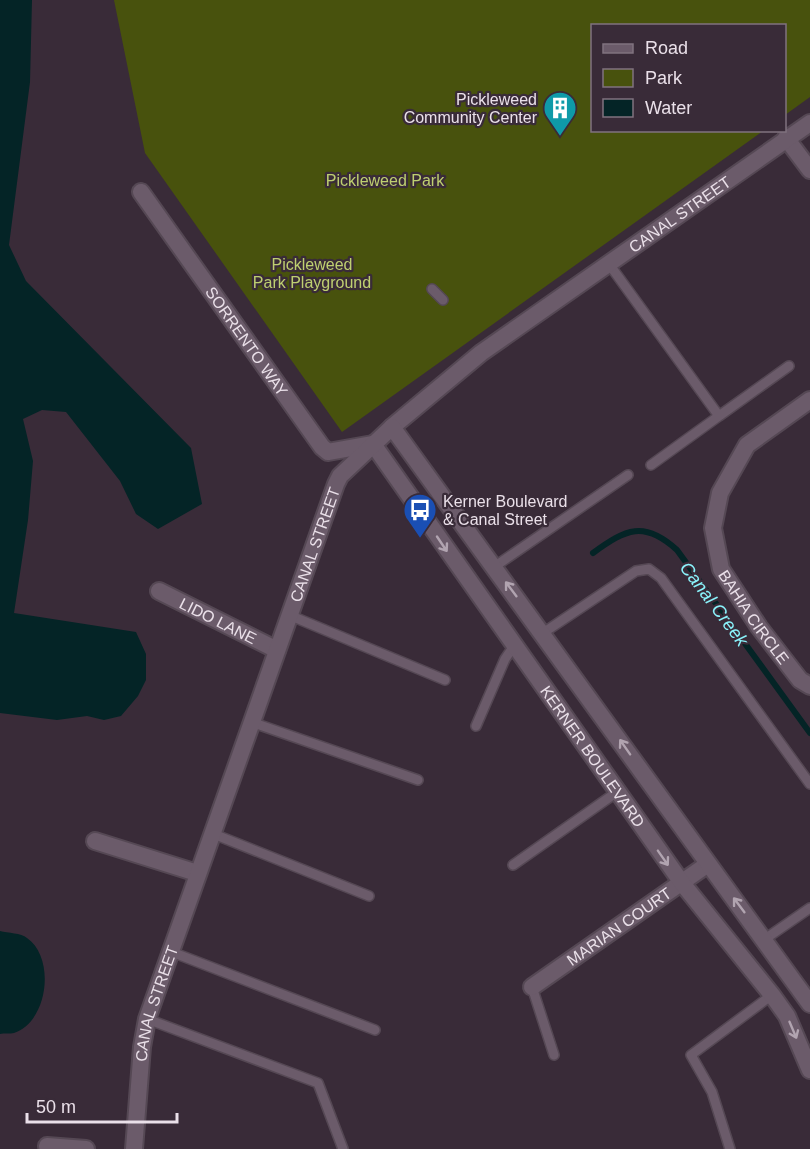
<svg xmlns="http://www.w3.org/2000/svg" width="810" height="1149" viewBox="0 0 810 1149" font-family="Helvetica,sans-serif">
<rect width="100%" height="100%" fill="#392b38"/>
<path fill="#48520d" d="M114,0h696v97l-25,18 -1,-89h-192v104l171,1 -421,301 -197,-279z"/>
<path fill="#042426" d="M0,0h32l-2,82 -21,163 17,36 165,167 11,56 -44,25 -22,-15 -16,-33 -54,-69 -24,-2 -19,9 10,42 -5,59 -14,93 122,19 10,22v26l-8,16 -17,20 -17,4 -17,-4 -30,4 -57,-7z
M0,931c8,2 21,2 27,7 29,20 21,84 -13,95 -4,1 -10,0 -14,1z"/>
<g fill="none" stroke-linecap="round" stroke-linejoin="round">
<path stroke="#042426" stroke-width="6" d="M593,553c33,-24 51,-33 84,-3l133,183"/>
<g stroke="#554854" stroke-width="12">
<path id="service" d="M609,264l110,152 70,-50
M432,289l11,11
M651,465l68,-49
M494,567l134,-92
M289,615l156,65
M543,633l93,-62 13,-2 12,9 149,206
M251,722l167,58
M476,726l29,-67 9,-13
M211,833l158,63
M513,865l104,-73
M765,939l45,-31
M169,951l206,79
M532,987l22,68
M147,1019l171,64 25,66
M730,1149l-18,-57 -21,-37 81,-60"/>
</g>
<g stroke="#554854" stroke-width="20">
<g id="minor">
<path d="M786,138l24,32"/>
<path id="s1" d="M141,192l181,255 6,5 45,-8"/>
<path id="s2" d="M810,400l-63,45 -27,48 -7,35 8,41 38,58 41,53 10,6"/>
<path id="s3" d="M392,427l89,-74 329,-230"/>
<path id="s4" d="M159,591l118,59"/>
<path d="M95,841l102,32"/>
<path id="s5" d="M532,987l176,-123"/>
<path d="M47,1146l39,3"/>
</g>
</g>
<g stroke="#554854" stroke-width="20">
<g id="tertiary">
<path id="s6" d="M373,444l309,439 90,112 15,21 23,54"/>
<path id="s7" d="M134,1149l8,-102 5,-28 189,-535 4,-8 52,-49 418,577"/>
</g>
</g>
<use href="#service" stroke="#6b5b6a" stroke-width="9"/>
<use href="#minor" stroke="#6b5b6a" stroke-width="16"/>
<use href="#tertiary" stroke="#6b5b6a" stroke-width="16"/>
</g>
<defs><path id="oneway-shaft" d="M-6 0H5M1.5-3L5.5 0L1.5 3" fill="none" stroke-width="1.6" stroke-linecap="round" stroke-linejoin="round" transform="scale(1.5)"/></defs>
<g stroke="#b1a4b0">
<use href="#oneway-shaft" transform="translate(442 544) rotate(56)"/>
<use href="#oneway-shaft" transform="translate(511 589) rotate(-127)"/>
<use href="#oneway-shaft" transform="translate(625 747) rotate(-125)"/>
<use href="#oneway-shaft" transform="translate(663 858) rotate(55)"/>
<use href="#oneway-shaft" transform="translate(739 905) rotate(-127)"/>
<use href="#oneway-shaft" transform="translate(793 1030) rotate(67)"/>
</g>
<defs>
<g id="building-pin" transform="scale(1.725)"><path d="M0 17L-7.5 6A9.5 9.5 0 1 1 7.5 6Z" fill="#0f9aa8" stroke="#392b38"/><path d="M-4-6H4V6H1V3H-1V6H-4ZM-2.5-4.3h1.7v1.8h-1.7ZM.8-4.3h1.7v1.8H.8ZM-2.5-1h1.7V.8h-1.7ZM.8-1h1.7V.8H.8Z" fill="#fff"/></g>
<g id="bus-pin" transform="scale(1.725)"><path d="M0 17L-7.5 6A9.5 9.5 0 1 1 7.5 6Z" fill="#1a4fb4" stroke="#392b38"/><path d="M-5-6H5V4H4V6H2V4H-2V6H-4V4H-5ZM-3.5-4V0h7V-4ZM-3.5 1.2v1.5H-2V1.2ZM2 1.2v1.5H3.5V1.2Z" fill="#fff"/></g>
</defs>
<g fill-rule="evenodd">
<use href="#building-pin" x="560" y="108"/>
<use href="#bus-pin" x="420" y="510"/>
</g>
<g text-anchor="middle" stroke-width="4.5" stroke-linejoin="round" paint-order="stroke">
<g font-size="16" fill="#eae0e9" stroke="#392b38" text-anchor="end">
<text x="537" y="105">Pickleweed<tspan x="537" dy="18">Community Center</tspan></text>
<text x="443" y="507" text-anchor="start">Kerner Boulevard<tspan x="443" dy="18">&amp; Canal Street</tspan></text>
</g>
<g font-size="16" fill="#becf70" stroke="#392b38">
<text x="385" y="186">Pickleweed Park</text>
<text x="312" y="270">Pickleweed<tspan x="312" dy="18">Park Playground</tspan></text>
</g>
<g font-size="16" fill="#eae0e9" stroke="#392b38">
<text dy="6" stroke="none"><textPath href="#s3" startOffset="358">CANAL STREET</textPath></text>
<text dy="6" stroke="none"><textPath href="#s1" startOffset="183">SORRENTO WAY</textPath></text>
<text dy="6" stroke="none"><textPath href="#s7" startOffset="634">CANAL STREET</textPath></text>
<text dy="6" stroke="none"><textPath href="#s2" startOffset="268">BAHIA CIRCLE</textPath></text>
<text dy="6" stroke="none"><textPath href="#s4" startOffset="66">LIDO LANE</textPath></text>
<text dy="6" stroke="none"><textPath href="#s6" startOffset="382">KERNER BOULEVARD</textPath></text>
<text dy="6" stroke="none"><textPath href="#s5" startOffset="106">MARIAN COURT</textPath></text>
<text dy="6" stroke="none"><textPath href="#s7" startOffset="148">CANAL STREET</textPath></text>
</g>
<g font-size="18" font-style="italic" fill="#8af3fb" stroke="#392b38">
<text transform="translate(714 604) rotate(53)" y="6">Canal Creek</text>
</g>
</g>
<rect x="591" y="24" width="195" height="108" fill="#392b38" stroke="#80737f" stroke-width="1.5"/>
<rect x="603" y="44" width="30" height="9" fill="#6b5b6a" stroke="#80737f" stroke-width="1.5"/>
<text x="645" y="54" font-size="18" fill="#eae0e9">Road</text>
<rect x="603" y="69" width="30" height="18" fill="#48520d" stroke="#80737f" stroke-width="1.5"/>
<text x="645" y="84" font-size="18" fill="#eae0e9">Park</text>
<rect x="603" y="99" width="30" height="18" fill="#042426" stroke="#80737f" stroke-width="1.5"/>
<text x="645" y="114" font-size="18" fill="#eae0e9">Water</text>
<path d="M27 1113v9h150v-9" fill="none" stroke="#eae0e9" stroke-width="3"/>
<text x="36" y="1113" font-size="18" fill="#eae0e9" stroke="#392b38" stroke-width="4.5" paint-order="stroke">50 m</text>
</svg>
